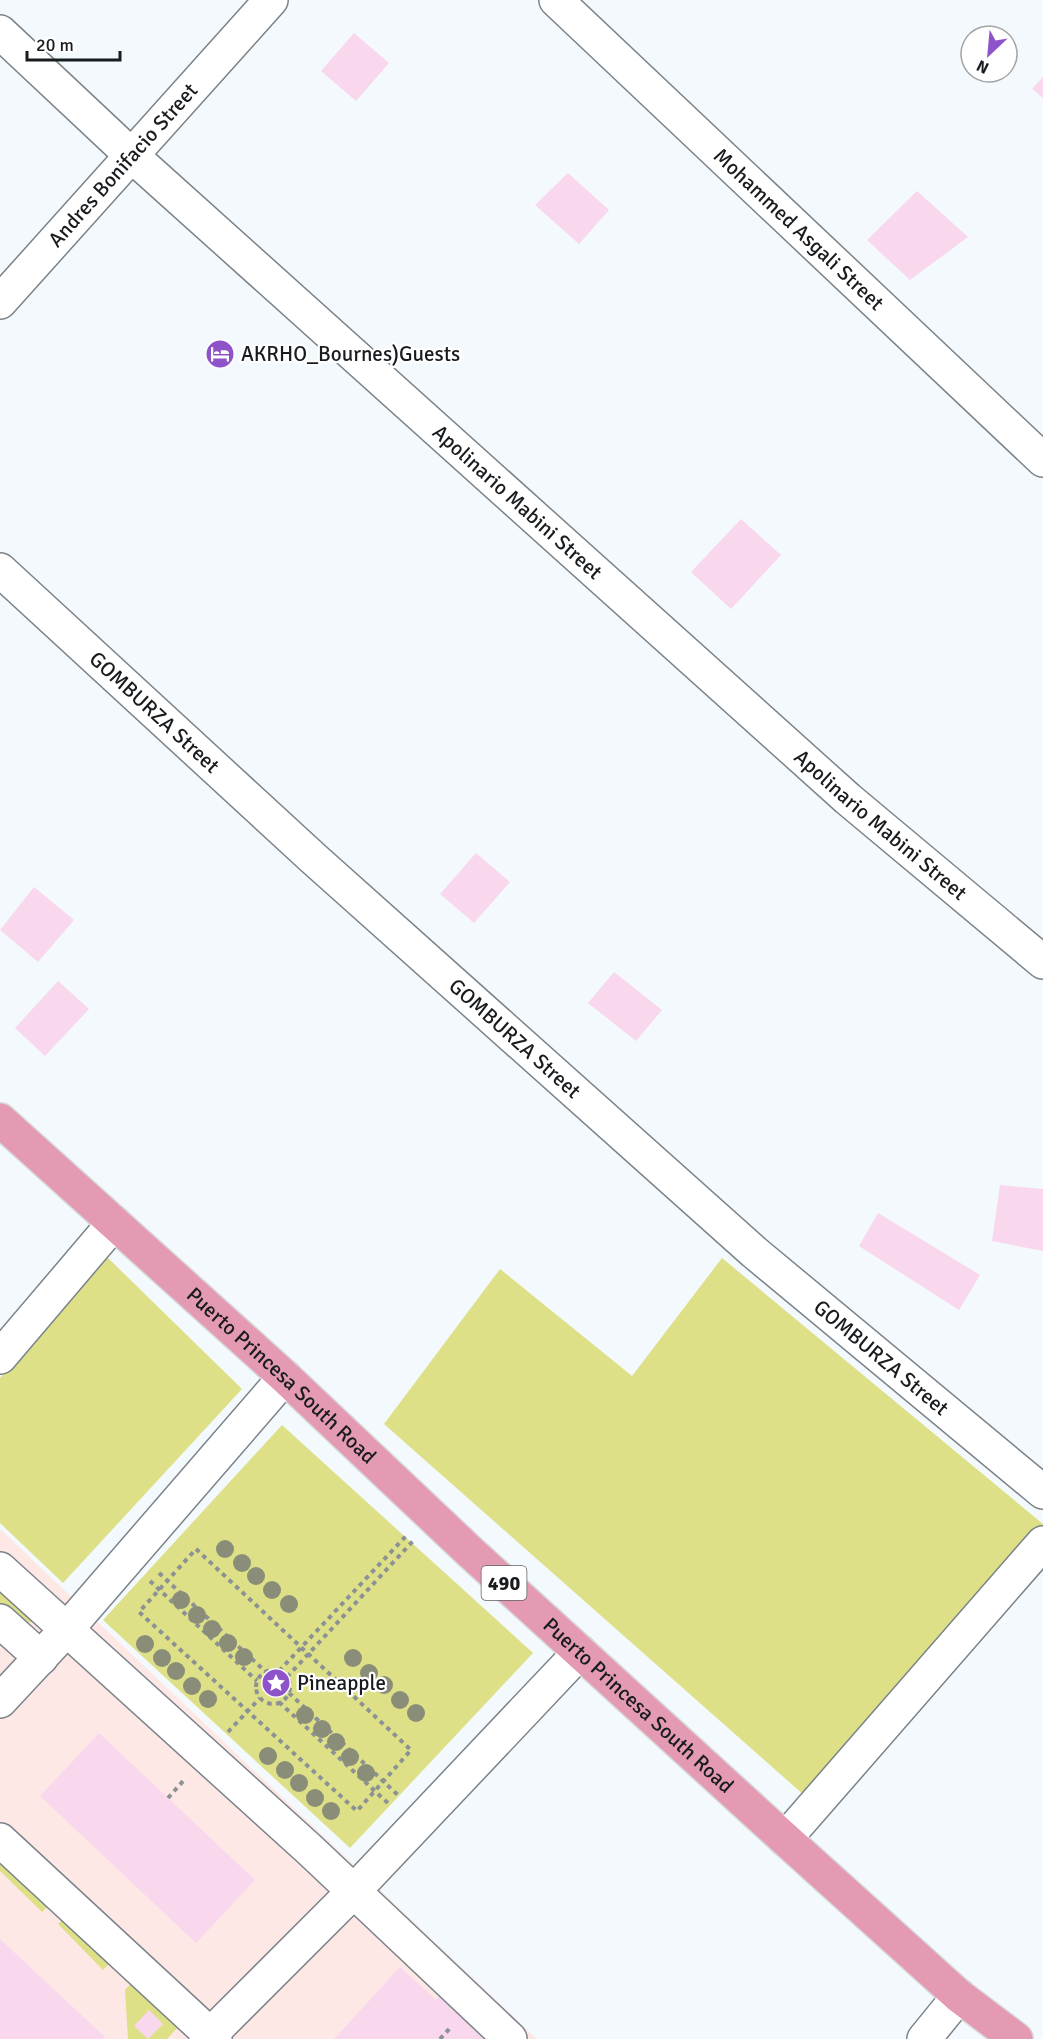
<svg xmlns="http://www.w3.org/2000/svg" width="1043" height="2039" viewBox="0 0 1043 2039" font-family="Signika,sans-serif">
<rect width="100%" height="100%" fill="#f3f9fd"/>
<path fill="#fee8e6" d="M0,1529l537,510h-537z"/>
<path fill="#dde086" d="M107,1257l135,132 -179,194 -63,-60v-145z
M722,1258l321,266 -238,272 -421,-372 116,-155 132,107z
M282,1425l251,228 -183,195 -247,-228z
M0,1582l36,33 -6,8 -30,-14z
M9,1854l46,45 -13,13 -42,-41v-8z
M70,1911l46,46 -13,13 -45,-46z
M137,1977l45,46 -15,16h-39l-3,-49z"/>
<path fill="#f9d7ed" d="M354,33l35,30 -33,38 -35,-30z
M1043,77v21l-11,-9z
M568,173l41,37 -30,34 -44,-39z
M917,191l51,46 -58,43 -43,-40z
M741,519l40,36 -50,54 -40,-37z
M476,853l34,29 -36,41 -34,-29z
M34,887l40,33 -36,42 -38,-32z
M614,972l48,38 -26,31 -48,-38z
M58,981l31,28 -44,47 -30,-28z
M1000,1185l43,4v62l-51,-10z
M878,1213l102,62 -21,35 -100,-64z
M99,1733l156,147 -59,63 -156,-147z
M0,1939l105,98 -2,2h-103z
M400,1967l36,33 4,-4 43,43h-149z
M149,2010l14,14 -15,15 -14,-13z"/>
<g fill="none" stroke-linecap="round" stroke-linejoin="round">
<g stroke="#7b838a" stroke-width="36">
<g id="minor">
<path id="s1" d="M556,0l487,460"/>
<path id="s2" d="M0,32l130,122 718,645 195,163"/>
<path id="s3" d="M0,302l271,-302"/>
<path id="s4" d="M0,570l313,288 441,394 289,240"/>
<path d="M0,1357l114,-134"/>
<path d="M0,1569l310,281 200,189"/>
<path d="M0,1621l41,37"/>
<path d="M0,1701l67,-72 218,-252"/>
<path d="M785,1839l258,-296"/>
<path d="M0,1840l215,199"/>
<path d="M206,2039l147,-147 227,-240"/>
<path d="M924,2039l35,-43"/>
</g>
</g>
<g stroke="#d6d6d7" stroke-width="36">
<g id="major">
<path id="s5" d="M0,1120l285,257 183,173 317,289 174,157 57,43"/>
</g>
</g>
<path stroke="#8c9194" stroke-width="4" stroke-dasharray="4.5 4.5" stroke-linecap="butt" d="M196,1549l215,201 -54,61 -218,-199z
M159,1573l107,99
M150,1581l107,100
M256 1687a17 17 0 1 1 34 0a17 17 0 1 1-34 0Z
M279,1671l127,-135
M287,1677l126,-136
M289,1693l111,104
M279,1702l112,104
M228,1732l32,-34
M168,1798l16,-18
M440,2039l12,-13"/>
<use href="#minor" stroke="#fff" stroke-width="33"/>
<use href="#major" stroke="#e59ab4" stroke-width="33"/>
</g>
<g fill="#8a8d78">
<circle cx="225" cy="1549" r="9"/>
<circle cx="242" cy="1563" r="9"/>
<circle cx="256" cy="1576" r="9"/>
<circle cx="272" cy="1590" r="9"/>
<circle cx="181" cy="1600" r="9"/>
<circle cx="289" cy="1604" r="9"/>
<circle cx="197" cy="1615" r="9"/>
<circle cx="212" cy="1629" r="9"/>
<circle cx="228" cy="1643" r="9"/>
<circle cx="145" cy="1644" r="9"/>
<circle cx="244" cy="1657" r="9"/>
<circle cx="162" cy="1658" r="9"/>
<circle cx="353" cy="1658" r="9"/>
<circle cx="176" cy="1671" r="9"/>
<circle cx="369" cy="1673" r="9"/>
<circle cx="384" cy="1685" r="9"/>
<circle cx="192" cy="1686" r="9"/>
<circle cx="208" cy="1699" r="9"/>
<circle cx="400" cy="1700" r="9"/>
<circle cx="416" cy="1713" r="9"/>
<circle cx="305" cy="1715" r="9"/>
<circle cx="322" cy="1729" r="9"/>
<circle cx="336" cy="1742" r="9"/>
<circle cx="268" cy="1756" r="9"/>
<circle cx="350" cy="1757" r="9"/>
<circle cx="285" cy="1770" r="9"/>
<circle cx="366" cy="1773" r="9"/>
<circle cx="299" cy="1783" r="9"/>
<circle cx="315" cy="1798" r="9"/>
<circle cx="331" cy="1811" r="9"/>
</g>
<defs>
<g id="hotel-disc" transform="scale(1.5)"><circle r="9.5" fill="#8e52c9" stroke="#fff"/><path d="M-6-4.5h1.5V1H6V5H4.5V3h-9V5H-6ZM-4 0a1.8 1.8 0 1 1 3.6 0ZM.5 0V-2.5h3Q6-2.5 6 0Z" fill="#fff"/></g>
<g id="sight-disc" transform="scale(1.5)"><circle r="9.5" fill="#8e52c9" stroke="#fff"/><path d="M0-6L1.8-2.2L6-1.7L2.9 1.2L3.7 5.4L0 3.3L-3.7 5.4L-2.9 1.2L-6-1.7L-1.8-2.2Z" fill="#fff"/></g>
</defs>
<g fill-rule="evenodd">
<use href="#hotel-disc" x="220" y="354"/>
<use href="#sight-disc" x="276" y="1683"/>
</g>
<g text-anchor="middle" stroke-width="4.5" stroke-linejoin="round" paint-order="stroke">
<rect fill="#fff" stroke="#5e6062" stroke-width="1.5" x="481.5" y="1566" width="45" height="34" rx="4.5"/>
<g font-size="20" font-weight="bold" fill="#191c1f">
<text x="504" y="1590">490</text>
</g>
<g font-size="21" fill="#191c1f" stroke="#fff">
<text dy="7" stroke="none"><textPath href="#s3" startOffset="184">Andres Bonifacio Street</textPath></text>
<text dy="7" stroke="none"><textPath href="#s1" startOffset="334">Mohammed Asgali Street</textPath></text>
<text dy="7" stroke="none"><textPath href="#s2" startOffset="699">Apolinario Mabini Street</textPath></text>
<text dy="7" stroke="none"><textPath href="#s4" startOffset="210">GOMBURZA Street</textPath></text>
<text dy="7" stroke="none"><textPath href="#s2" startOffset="1185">Apolinario Mabini Street</textPath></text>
<text dy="7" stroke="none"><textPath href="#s4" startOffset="696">GOMBURZA Street</textPath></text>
<text dy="7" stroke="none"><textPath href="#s4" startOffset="1182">GOMBURZA Street</textPath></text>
<text dy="7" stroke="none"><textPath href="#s5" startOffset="380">Puerto Princesa South Road</textPath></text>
<text dy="7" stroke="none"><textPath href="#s5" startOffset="866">Puerto Princesa South Road</textPath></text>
</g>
<g font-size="21" fill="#191c1f" stroke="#fff" text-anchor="start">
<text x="241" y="361">AKRHO_Bournes)Guests</text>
<text x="297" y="1690">Pineapple</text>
</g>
</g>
<g transform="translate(989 54) rotate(206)"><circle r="28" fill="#ffffff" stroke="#a3a4a5" stroke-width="1.5"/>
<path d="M0-4.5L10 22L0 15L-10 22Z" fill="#8e52c9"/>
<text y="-9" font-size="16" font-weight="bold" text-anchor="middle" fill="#191c1f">N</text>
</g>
<path d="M27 51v9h93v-9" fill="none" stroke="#191c1f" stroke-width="3"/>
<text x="36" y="51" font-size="18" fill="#191c1f" stroke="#ffffff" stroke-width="4.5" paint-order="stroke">20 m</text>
</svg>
